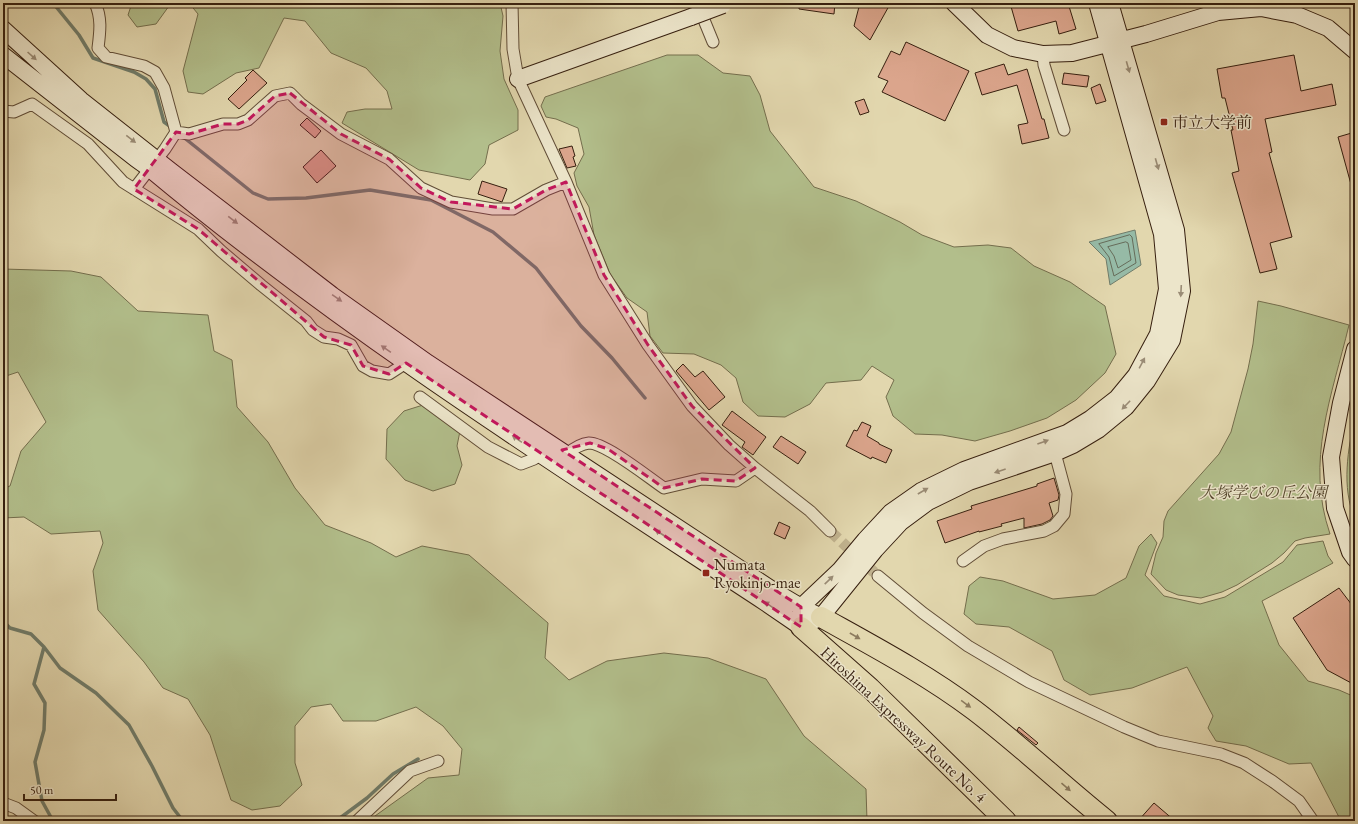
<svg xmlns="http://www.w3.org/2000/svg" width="1358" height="824" viewBox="0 0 1358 824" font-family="'EB Garamond','Noto Serif JP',serif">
<rect width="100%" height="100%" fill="#e2d7ae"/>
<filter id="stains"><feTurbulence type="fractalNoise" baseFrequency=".005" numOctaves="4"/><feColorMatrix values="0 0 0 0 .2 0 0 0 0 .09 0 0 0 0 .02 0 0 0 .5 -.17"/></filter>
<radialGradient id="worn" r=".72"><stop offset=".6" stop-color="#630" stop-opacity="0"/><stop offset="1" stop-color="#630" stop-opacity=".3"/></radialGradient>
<path fill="#b2be8b" stroke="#746e4d" d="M132,3h368l3,13 -3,35 4,28 14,31v20l-29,15 -4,19 -15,16 -51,-10 -77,-47 5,-11 18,-3h27l-5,-18 -21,-23 -35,-15 -26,-32 -21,-3 -25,50 -23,5 -33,21 -15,-2 -5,-21 15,-57 -9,-11 -20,3 -13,18 -19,3 -9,-12z
M667,55h31l25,18 27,3 10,19 10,36 44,56 42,14 44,21 22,13 32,12 34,-2 23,3 23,18 36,16 35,24 11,48 -11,19 -29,27 -29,18 -37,13 -35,10 -33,-6 -27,-1 -22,-18 -7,-19 8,-17 -22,-14 -11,14 -35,3 -16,21 -25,13 -27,-1 -15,-14 -7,-24 -15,-13 -27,-11 -31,-1 -13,-17 -3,-24 -20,-14 -17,-24 -16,-39 -5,-28 -12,-21 -3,-13 10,-19 -6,-26 -22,-9 -10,-2 -5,-11 4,-9z
M3,269l68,2 30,6 37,34 70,4 6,36 18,9 5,47 31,35 27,46 30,37 46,18 25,14 26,-11 47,9 79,68 -3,35 24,22 38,-19 57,-8 44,5 58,21 38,57 62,53 1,32h-499l60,-43 31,-3 3,-26 -19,-23 -27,-19 -40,14h-33l-12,-17 -20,3 -16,19v37l7,22 -22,21 -28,4 -21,-10 -21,-65 -22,-36 -25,-11 -19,-26 -46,-52 -5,-39 10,-28 -3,-12 -49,3 -27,-17 -21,1v-29l7,-3 11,-35 25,-29 -28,-50 -15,5z
M1258,301l23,5 68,19c-17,71 -44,136 -19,209l-25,4 -10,3 -11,12 -12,10 -35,22 -15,7 -21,6 -23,-3 -12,-5 -15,-16 5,-21 7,-16 1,-16 4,-10 51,-57 12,-22 17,-63 5,-25z
M423,405l37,26 -3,15 5,19 -7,19 -22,7 -28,-11 -19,-21 1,-30 17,-18z
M1355,416v103c-14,-32 -7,-70 0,-103z
M1151,534l6,9 -12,32 19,21 36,8 25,-7 58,-35 14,-17 26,-4 5,15 5,7 -71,38 17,44 29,36 31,9 16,7v124h-14l-30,-58 -22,1 -43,-18 -30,-5 -8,-13 5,-12 -26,-49 -55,21 -42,7 -26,-15 -12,-29 -43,-24 -33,-3 -12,-10 5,-28 11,-9 23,4 50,18 42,-4 31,-17 13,-32z"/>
<path fill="#96baa6" stroke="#707c6a" d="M1135,230l6,35 -31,20 -4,-26 -17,-17z"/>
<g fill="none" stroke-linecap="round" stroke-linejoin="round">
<path stroke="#666c5a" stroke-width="1" d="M1130,235l2,2 4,26 -22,13 -5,-19 -10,-13z
M1126,242l2,1 3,17 -13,8 -4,-12 -6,-9z"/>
<path stroke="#707c6a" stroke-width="3.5" d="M53,3l26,32 14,23 41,14 12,7 9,10 9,33 7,5
M182,136l71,57 15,6 38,-1 64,-8 61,10 62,32 43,36 45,58 31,32 33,40
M3,621l7,7 21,6 13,13 -10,37 11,19 -1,27 -9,32 7,39 11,20
M44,647l16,21 36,25 33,32 23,41 21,42 10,13
M336,821l31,-23 26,-24 25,-15"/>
</g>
<path fill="#dba58c" stroke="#361f0f" d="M799,3h36l-1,11 -35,-5z
M860,3h19l10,3 -19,34 -16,-14z
M1010,3h58l8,26 -17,5 -3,-13 -38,10z
M906,42l63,29 -24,50 -63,-29 6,-11 -10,-4 13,-26 9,4z
M1294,55l7,36 31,-7 4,21 -71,14 7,33 -3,1 23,84 -22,6 7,26 -17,4 -28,-100 7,-2 -8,-41h2l-8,-32h-3l-5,-29z
M1004,64l4,11 19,-6 15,50h2l5,19 -27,6 -4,-19 10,-2 -11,-38 -35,10 -7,-22z
M253,70l14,13 -28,26 -11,-10 19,-19 -2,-2z
M1064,73l25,3 -2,11 -25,-3z
M1100,84l6,17 -10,3 -5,-16z
M864,99l5,13 -9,3 -5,-13z
M307,118l14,13 -6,7 -15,-13z
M1355,132v56h-3l-14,-51z
M572,146l3,10 -2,1 3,9 -9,2 -8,-19z
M321,150l15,16 -19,17 -14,-16z
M482,181l25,8 -5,13 -24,-8z
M683,364l12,13 8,-6 22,26 -16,13 -33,-39z
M732,411l34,26 -13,18 -11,-8 3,-5 -23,-17z
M862,422l9,4 -4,10 12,7v1l13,6 -6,13 -14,-6 -1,2 -25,-13 8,-16 3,1z
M781,436l25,16 -8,12 -25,-17z
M1054,478l5,17 -1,5 -9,3 4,13 -3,4 -8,4 -18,4v-10l-23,6 1,2 -23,6v-1l-34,12 -8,-22 35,-12 -1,-3 66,-20v-2z
M779,522l11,5 -5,12 -11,-5z
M1339,588l16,21v76l-28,-15 -34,-52z
M1019,727l19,16 -2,2 -19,-15z
M1154,803l21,18h-37z"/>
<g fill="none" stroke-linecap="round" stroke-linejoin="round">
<path stroke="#c0b28e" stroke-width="11" stroke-dasharray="11 5.5" stroke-linecap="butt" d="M830,531l48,45"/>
<g stroke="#614d37" stroke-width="13">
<path id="street" d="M95,3c7,15 5,29 3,45l8,9 38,9 11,6 9,16 12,44 13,2 34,-10h15l10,-4 27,-24 15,-3 11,11 40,30 48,25 32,29 30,14 42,7h20l33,-19 20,-8
M512,3l1,46 5,30 48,103 38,93 44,70 44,61 37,39 26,23 55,43 20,20
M697,3l16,39
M1043,54l1,11 20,65
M3,111l11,1 18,-8 56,40 35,38 75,47 23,22 40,34 45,36 7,9 11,7 14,2 13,6 12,21 9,5 17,3 17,-11
M134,189l31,-40 11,-17
M420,397l68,50 33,17 13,-5 6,-5
M567,454c7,-6 13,-10 22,-11 17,0 60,35 75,45l38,-9 34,2 19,-13
M963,561l21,-15 19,-7 41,-8 10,-5 10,-12 2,-20 -11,-41
M878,576l45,37 45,33 61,36 95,45 34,14 63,13 23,9 28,18 27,20 14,20
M3,803l13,5 18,13
M357,821l53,-50 28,-10"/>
</g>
<g stroke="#361f0f" stroke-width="18">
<path id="secondary" d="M954,3l33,32 26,13 30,6 29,-1 74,-19 72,-22 43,-4 36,7 31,13 27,23
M3,29l78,71 90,71 161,124 96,68 346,228 27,16 20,10
M3,55l133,104 14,10c193,161 406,296 616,434l35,24
M518,79l173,-62
M1355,349l-14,54 -10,54 4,51 15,44 5,7
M801,617v-10l39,-37 25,-30 26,-28 30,-21 43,-21 103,-37 23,-14 27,-21 19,-23 22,-41 9,-45 -5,-55 -65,-231
M811,622l10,-5 54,-67 26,-28 27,-20 41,-20 86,-29 18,-8 25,-15 28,-23 21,-26 25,-41 10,-49 -6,-61 -66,-227"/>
</g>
<g stroke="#361f0f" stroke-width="22">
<path id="highway" d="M821,617c52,29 105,57 153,93 46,35 88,75 133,111
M801,627l69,61 136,133"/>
</g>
<use href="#street" stroke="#ece5ca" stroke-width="11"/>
<use href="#secondary" stroke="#ece5ca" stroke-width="16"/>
<use href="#highway" stroke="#e2d7ae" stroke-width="20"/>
<g stroke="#361f0f" stroke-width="18" stroke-linecap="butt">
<path id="secondary-bridge" d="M691,17l32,-12"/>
</g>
<use href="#secondary-bridge" stroke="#ece5ca" stroke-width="16"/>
</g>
<defs><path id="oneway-solid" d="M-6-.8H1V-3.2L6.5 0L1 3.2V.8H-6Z"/></defs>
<g fill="#9a8c76">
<use href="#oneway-solid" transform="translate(32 56) rotate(42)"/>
<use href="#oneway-solid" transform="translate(1128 67) rotate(74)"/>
<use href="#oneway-solid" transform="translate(131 139) rotate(38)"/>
<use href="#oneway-solid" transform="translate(1157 164) rotate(74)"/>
<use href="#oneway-solid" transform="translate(233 220) rotate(37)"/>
<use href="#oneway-solid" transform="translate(1181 291) rotate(93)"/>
<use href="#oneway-solid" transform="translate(337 298) rotate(35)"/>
<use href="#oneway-solid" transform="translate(386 349) rotate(-145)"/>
<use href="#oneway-solid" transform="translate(1142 363) rotate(-62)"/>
<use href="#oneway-solid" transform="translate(1126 405) rotate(134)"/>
<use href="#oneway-solid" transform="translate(517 439) rotate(-146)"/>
<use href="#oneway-solid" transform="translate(1043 442) rotate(-20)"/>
<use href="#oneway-solid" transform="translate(1000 471) rotate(161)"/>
<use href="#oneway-solid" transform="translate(923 491) rotate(-30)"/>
<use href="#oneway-solid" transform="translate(660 533) rotate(-147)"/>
<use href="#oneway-solid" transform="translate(829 580) rotate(-44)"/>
<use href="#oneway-solid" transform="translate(769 605) rotate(-145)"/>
</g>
<g fill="#8c7b5e">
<use href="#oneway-solid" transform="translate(855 636) rotate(30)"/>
<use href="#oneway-solid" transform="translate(966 704) rotate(36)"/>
<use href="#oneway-solid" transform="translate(1066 787) rotate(41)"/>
</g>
<path fill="#c2185b" fill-opacity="0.2" stroke="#c2185b" stroke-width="3" stroke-dasharray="8 5" stroke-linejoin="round" d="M290,93l51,41 48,25 32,29 30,14 62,7 33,-19 20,-8 38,93 44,70 44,61 63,62 -19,13 -34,-2 -38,9 -56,-39 -18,-6 -28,7 239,157v20l-395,-264 -17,11 -26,-8 -12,-21 -27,-8 -126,-108 -64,-40 42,-57 13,2 34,-10h15l10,-4 27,-24z"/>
<g fill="#8f2418" stroke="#ece5ca" stroke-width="1.5">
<rect x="1160" y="118" width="8" height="8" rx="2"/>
<rect x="702" y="569" width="8" height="8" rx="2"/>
</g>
<g text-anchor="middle" stroke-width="3" stroke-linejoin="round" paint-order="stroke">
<g font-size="16" fill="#361f0f" stroke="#ece5ca" text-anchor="start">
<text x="1172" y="128">市立大学前</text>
<text x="714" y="570">Numata<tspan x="714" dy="18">Ryokinjo-mae</tspan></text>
</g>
<g font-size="16" font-style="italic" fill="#55472e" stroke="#ece5ca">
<text x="1263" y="498">大塚学びの丘公園</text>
</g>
<g font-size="16" fill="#361f0f" stroke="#ece5ca">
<text transform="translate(904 724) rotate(43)" y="6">Hiroshima Expressway Route No. 4</text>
</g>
</g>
<rect width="1358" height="824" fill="none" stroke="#e2d7ae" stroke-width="16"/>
<rect x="4" y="4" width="1350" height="816" fill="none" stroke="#361f0f" stroke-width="2"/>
<rect x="8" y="8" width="1342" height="808" fill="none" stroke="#361f0f"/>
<path d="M24 794v6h92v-6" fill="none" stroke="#361f0f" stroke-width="2"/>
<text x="30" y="794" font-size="12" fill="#361f0f" stroke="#ece5ca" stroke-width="3" paint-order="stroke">50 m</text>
<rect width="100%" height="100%" filter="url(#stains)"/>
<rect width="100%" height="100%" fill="url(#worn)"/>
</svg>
